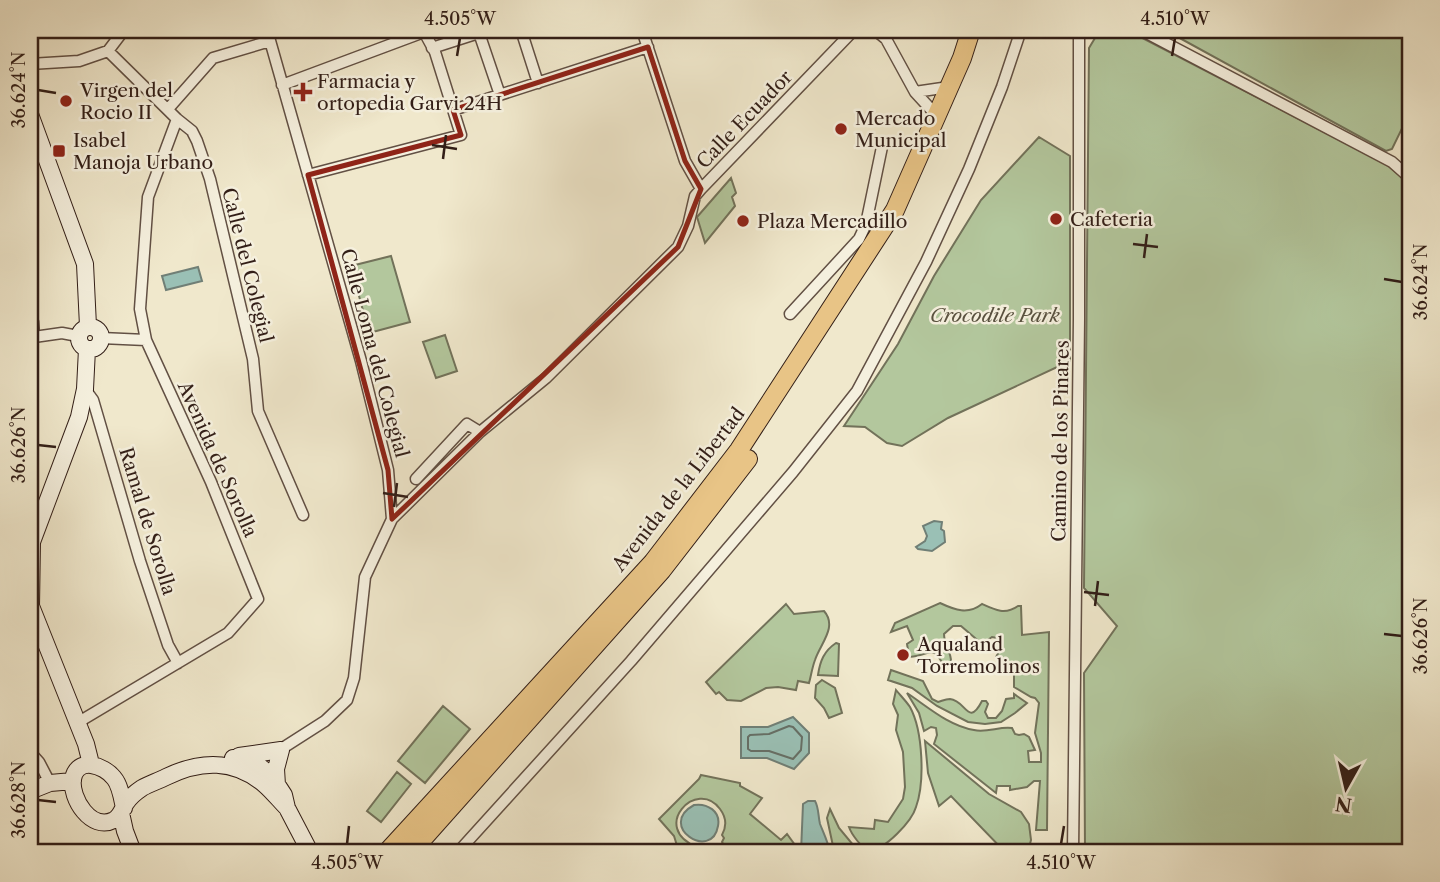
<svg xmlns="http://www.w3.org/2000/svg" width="1440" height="882" viewBox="0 0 1440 882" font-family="'Libre Caslon Text',serif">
<rect width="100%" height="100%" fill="#f0e8cc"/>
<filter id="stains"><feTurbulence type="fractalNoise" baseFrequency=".00286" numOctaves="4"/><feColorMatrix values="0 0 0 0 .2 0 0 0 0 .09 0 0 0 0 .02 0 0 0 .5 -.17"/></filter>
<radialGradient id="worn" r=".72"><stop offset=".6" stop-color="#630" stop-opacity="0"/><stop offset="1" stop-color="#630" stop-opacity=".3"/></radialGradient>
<path fill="#b3c79d" stroke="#72725a" stroke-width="2" d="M1109,30h18l259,134 24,20v668h-325l-1,-179 33,-47 -33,-38 5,-540 9,-15z
M1165,30h245v82l-18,37 -6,2z
M1039,137l31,19v205l-122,57 -46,28 -15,-3 -22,-16 -21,-1 54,-82 36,-68 47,-76z
M731,178l5,15 -4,4 3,9 -30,37 -8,-26z
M391,256l19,66 -41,11 -18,-67z
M445,335l12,36 -21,7 -13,-36z
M940,603c15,7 28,12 42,1 13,6 23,11 36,2h3l1,29 27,-3 -2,198h-11l4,-49h-6l-7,6 -17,3v-4h-13l-1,7 -62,-49 3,-9 -1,-7 -5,-1 -7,4 -5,-18 -12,-20c21,14 42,33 67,37 13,3 26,-4 38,-2l3,6 4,1 5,-1 5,3 6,13 -7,1 1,11h12v-9l-6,-20 4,-30 -4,-5 -4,-1 -17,-10v-16c-7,-1 -16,-7 -18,-14l5,-9v-6l-4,-4 -5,-1 -10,7 -21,-18h-8l-9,8c0,11 8,19 7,29l-3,3 -5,-1c-12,-28 -19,0 -44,-11l9,-4 -1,-6 6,-4 -6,-14 -16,6 4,-9z
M786,604l8,10 30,-3c14,16 -4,33 -9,49 -3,8 -4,16 -6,23l-11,-2 -2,9 -18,-3 -12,1 -25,13 -14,-1 -8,-8 -3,2 -10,-12z
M836,643l3,1 -1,32 -20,-1c2,-14 6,-24 18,-32z
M891,670l32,11 9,18 6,3c4,-1 7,-3 12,-3 16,1 18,29 32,2h4l2,3 -3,8 3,6h8l6,-7 4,-12 8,-1v-4l13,9 -12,10 -14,9 -16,2 -17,-2 -31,-16 -25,-18 -24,-8z
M822,680l13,8 7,25 -13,5 -5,-10 -9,-10 1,-13z
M896,690c4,5 10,11 14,17 13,24 15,75 6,100 -4,14 -31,43 -46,43 -8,0 -19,-17 -21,-23l25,2 1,-9 13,2 15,-23 2,-12 -2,-35 -7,-22 2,-15 -5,-11z
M443,706l27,23 -45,54 -27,-22z
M925,741l64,53 32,18 8,12 2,16 -3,12h-23l-54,-56 -12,10 -11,-33z
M397,772l14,12 -30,38 -14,-11z
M701,775l39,8v3l22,12 -12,16 31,26 6,-6 8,11 -5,7c-6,0 -13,1 -19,0 -9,-1 -12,-9 -21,0h-22l-6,-10 2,-4 -2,-3c5,-9 4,-18 -2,-26 -23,-32 -71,19 -23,38l-3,5h-15l-5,-16 -15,-17 40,-40z
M830,809l9,19 20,24h-27l-1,-5 2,-1 -6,-28z"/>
<path fill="#9ac0b5" stroke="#707f76" stroke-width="2" d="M198,267l4,14 -36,9 -4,-14z
M934,521l8,1 -1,7 3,2 1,11 -13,9 -14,-2 -2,-2 9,-6 2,-5 -4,-10z
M793,717l16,16v20l-15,16 -27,-11h-26v-31h27z
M808,801h7c4,7 3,15 5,23 4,10 8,18 10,28h-29l2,-48z
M694,805c13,-2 27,6 24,21 -6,36 -62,0 -24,-21z"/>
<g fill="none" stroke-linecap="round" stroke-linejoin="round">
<path stroke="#666f66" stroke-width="2" d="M789,726l4,1 9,10 -1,13 -8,9 -24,-8h-18l-3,-2v-12l2,-2 19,-1z"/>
<g stroke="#625044" stroke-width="13">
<path id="street" d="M267,30l94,331 27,109 4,49 -27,58 -11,101 -7,22 -22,21 -50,32
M478,30l22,65
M521,30l17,53
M642,30l43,131 16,28
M875,30l11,9 29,53 22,24
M1141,30l251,132 18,16
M432,48l56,-18
M108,51l69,68 15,12 5,10 13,38 43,180 5,52 45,104
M30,64l49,-3 29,-10 16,-21
M282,85l142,-53
M915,92l34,-5
M168,109l45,-51 57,-17
M453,110l195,-63
M308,175l153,-40 -26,-83 -12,-22
M790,314l69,-75 7,-15 17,-82
M30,316l3,6 1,15
M101,338l45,2
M30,342l4,-5 28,-4 16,3
M85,389l8,11 47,161 28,84 10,18
M480,432l66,-54 132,-131 10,-21 7,-30 6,-7 153,-159
M392,519l88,-87 -13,-8 -51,55
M77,723l151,-90 30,-34 -47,-117 -65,-142 -6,-31 8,-112 29,-78
M30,752l9,10 11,21
M458,852l173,-191 162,-189 64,-81 69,-129 43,-93 33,-82 19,-57
M1073,852l6,-533v-289"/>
</g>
<g stroke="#321e17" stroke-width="18">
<path id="secondary" d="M30,114l55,150 3,62
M79 338a11 11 0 1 1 22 0a11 11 0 1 1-22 0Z
M87,349l-2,40 -6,28 -47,125 -1,64 55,138 5,20
M239,756l42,-6 -5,19 1,16
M233,758l26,8 12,9 13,20 3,13 23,44
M30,791l20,-8 23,-2
M124,808c-2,-10 -4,-23 -10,-30 -10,-13 -37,-22 -41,1 -3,19 18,53 41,41 7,-4 8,-11 12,-17 4,-6 10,-11 16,-15 7,-4 16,-7 24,-11 35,-17 68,-18 99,8 8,7 15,16 22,23
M121,813l4,18 8,21"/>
</g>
<g stroke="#321e17" stroke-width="20">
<path id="primary" d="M387,852l266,-290 86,-112 156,-240 67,-152 9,-28
M411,852l251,-282 86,-111"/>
</g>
<use href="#street" stroke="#f5f0de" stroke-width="10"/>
<use href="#secondary" stroke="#f5f0de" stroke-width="16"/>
<use href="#primary" stroke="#e8c486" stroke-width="18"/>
</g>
<path fill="none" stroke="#8f2418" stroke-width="5" stroke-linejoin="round" d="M648,47l37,114 16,28 -23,58 -286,272 -4,-49 -80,-295 153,-40 -8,-25z"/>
<path fill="none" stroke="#321e17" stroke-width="2.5" d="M457,56l3,-18M1172,56l3,-18M38,90l18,3M432,145l25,4M443,159l3,-24M1133,244l25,3M1144,258l3,-24M1384,279l18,3M38,445l18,2M383,493l25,4M394,507l3,-24M1084,592l25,3M1095,606l3,-25M1384,634l18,2M38,800l18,2M347,844l2,-18M1061,844l3,-18"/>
<g fill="#8f2418" stroke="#f5f0de" stroke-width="2.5">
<path d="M299.5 81.5h7v7h7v7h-7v7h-7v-7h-7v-7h7z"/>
<circle cx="66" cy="101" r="7"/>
<circle cx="841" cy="129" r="7"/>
<rect x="52" y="144" width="14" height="14" rx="3.5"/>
<circle cx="1056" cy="219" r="7"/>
<circle cx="743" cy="221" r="7"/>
<circle cx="903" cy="655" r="7"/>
</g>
<g text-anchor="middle" stroke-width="5" stroke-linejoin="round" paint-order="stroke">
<g font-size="19" fill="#321e17" stroke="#f5f0de" text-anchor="start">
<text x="317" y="88">Farmacia y<tspan x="317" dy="22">ortopedia Garvi 24H</tspan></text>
<text x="80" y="97">Virgen del<tspan x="80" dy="22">Rocio II</tspan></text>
<text x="855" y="125">Mercado<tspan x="855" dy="22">Municipal</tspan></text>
<text x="73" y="147">Isabel<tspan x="73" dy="22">Manoja Urbano</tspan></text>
<text x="1070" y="226">Cafeteria</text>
<text x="757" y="228">Plaza Mercadillo</text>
<text x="917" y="651">Aqualand<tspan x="917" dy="22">Torremolinos</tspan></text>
</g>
<g font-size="19" fill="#321e17" stroke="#f5f0de">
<text transform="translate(744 119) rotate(-46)" y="7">Calle Ecuador</text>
<text transform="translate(248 265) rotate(76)" y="7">Calle del Colegial</text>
<text transform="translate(375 353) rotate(75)" y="7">Calle Loma del Colegial</text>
<text transform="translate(1060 441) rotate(-89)" y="7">Camino de los Pinares</text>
<text transform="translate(218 459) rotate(66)" y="7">Avenida de Sorolla</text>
<text transform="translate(678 489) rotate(-52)" y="7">Avenida de la Libertad</text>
<text transform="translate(148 521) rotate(73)" y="7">Ramal de Sorolla</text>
</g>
<g font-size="19" font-style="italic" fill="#59513f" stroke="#f5f0de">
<text x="995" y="322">Crocodile Park</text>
</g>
</g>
<rect width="1440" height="882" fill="none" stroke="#f0e8cc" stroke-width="77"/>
<g transform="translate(1346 788) rotate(188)" stroke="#f5f0de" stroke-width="5" paint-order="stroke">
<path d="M0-5L12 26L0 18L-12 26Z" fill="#321e17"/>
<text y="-10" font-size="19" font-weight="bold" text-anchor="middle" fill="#321e17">N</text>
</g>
<rect x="38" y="38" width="1364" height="806" fill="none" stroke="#321e17" stroke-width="2.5"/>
<g font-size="18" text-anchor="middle" fill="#321e17">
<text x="460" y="25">4.505°W</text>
<text x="1175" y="25">4.510°W</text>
<text transform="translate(19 90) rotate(-90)" y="6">36.624°N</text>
<text transform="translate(1421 282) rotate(-90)" y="6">36.624°N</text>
<text transform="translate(19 445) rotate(-90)" y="6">36.626°N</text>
<text transform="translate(1421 636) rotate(-90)" y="6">36.626°N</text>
<text transform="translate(19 800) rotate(-90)" y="6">36.628°N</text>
<text x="347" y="869">4.505°W</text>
<text x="1061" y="869">4.510°W</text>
</g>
<rect width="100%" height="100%" filter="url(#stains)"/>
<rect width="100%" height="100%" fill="url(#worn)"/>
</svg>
